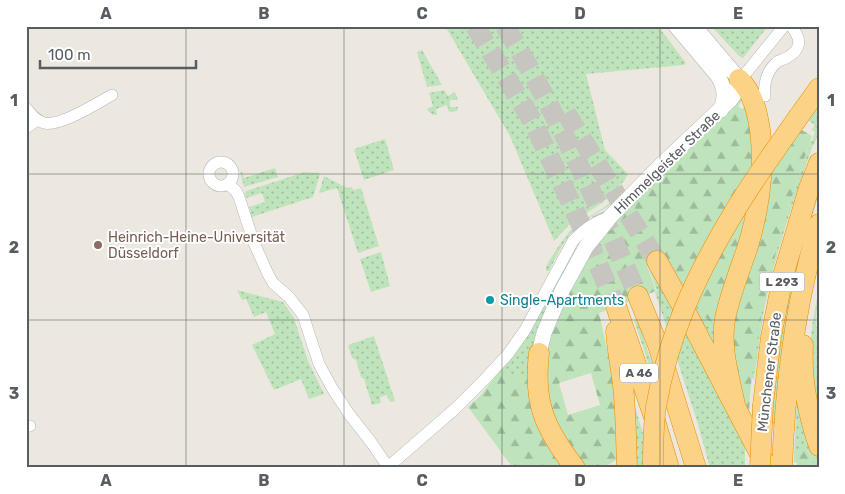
<svg xmlns="http://www.w3.org/2000/svg" width="845" height="494" viewBox="0 0 845 494" font-family="Rubik,sans-serif">
<defs>
<pattern id="grass-dots" width="8" height="8" patternUnits="userSpaceOnUse" patternTransform="scale(1.25)"><rect width="8" height="8" fill="#bfe4bb"/><path d="M2 2h.1M6 6h.1" fill="none" stroke="#9ebc9b" stroke-width="1.8" stroke-linecap="round"/></pattern>
<pattern id="forest-firs" width="22" height="20" patternUnits="userSpaceOnUse" patternTransform="scale(1.25)"><rect width="22" height="20" fill="#bfe4bb"/><path d="M5 1l3.5 6h-7zM16 11l3.5 6h-7z" fill="#9ebc9b"/></pattern>
</defs>
<rect width="100%" height="100%" fill="#ece8df"/>
<path fill="url(#grass-dots)" d="M445,26h213l28,37 -2,2 -98,9 19,76 23,24 -4,7 -22,22 -32,21 -16,17 -44,-105z
M711,26h57l-25,32 -4,-2z
M422,50l20,35 -15,2 -10,-35z
M444,90l4,6 7,-4 3,8h-8v7h8l-1,4 -8,1 -2,-7 -11,4 1,6c-5,0 -7,-2 -10,-6l6,-3 -4,-13z
M819,98v34l-5,13h-1c-19,54 -38,109 -49,165 -4,23 -6,46 -10,69l-3,-1c3,-21 6,-43 10,-64 12,-60 30,-117 50,-174l1,1 3,-9 -4,-3 3,-1v-4l-7,-4z
M385,139l9,31 -30,10 -10,-31z
M275,168l3,9 -34,10 -4,-15h2l2,6z
M305,172l9,1 3,-1 3,2 -7,23 -61,20 -3,-10 16,-5 -3,-9 -16,5 -1,-5 1,-2z
M324,176l23,12 5,-1 1,3 8,-2 18,58 -21,7 -21,-65 -18,5z
M819,186v7l-9,31 -35,205 -5,-11 7,-65 12,-64z
M622,191l2,2c-11,13 -28,19 -42,30 -16,12 -24,30 -33,48h-3v-4l3,-6 9,-14 11,-15 13,-11 24,-15z
M577,247l-45,137 -12,-9h-11l-2,-5 -12,7 9,-11z
M381,252l9,34 -19,6 -11,-33z
M650,265l95,182v21h-35l-13,-47 -42,-129 2,-1 -9,-25z
M819,288c0,18 -6,32 0,49v75c-5,-24 -9,-49 -8,-74 1,-17 5,-33 8,-50z
M237,290l46,12 11,16 14,43 16,33 -15,5 -8,-20 -27,11 -22,-45 23,-11 -9,-22 -12,5 -8,-18 -4,1z
M696,301l5,12 14,12 2,27 -8,-18 -5,2 -12,-24z
M637,319l18,53 -1,9 -20,-61z
M374,336l21,65 -5,1 -3,-7 -7,2 1,6 -9,2 -8,-26 -3,-2 -5,-17 -4,-2 -4,-13z
M798,378l13,61 8,24v5h-4l-9,-21 -8,7 -4,1z
M635,407l9,30 -1,31h-9z"/>
<path fill="url(#forest-firs)" fill-rule="evenodd" d="M742,95l3,1 -7,10 4,3 6,-6 10,56 -77,133 -20,-34 -14,8 9,25 -57,22 14,63 6,82c-9,5 -10,9 -21,8l-2,2h-13l-27,-35 -14,-65 12,-48 25,-52 34,-45zM591,373l9,32 -32,10 -9,-32z
M800,129l12,7c-31,90 -57,179 -63,275l-6,-10 -15,-61 37,-160z
M754,197l-39,128c-6,-5 -17,-12 -18,-19 -3,-13 48,-93 57,-109z
M506,369l1,1 2,5 18,-1 41,94h-55l-45,-61 12,-11 15,-19z
M802,446l4,1 9,21h-18v-5l-3,-1v-7l4,-1 1,-7z"/>
<g fill="none" stroke-linecap="round" stroke-linejoin="round">
<path stroke="#c7c5c0" stroke-width="20" stroke-dasharray="20 10" stroke-linecap="butt" d="M475,26l57,94 42,89 42,97
M505,26c52,87 93,178 133,270
M566,113l91,148"/>
<g stroke="#b2b7bb" stroke-width="12">
<path id="street" d="M739,79l7,-6 38,-47
M765,96c-2,-11 2,-25 11,-33 3,-3 6,-3 10,-5 16,-8 16,-19 5,-32
M26,108c5,6 9,12 18,15 16,4 53,-20 68,-28
M26,128l11,-8
M209 174a12 12 0 1 1 24 0a12 12 0 1 1-24 0Z
M228,184l8,7 3,6 15,46 14,31 5,9 16,14 14,18 16,49 13,24 17,26 22,28 17,25
M26,427l4,-1
M387,468l69,-60 29,-29 23,-25 17,-24 48,-89c11,-12 22,-20 37,-24"/>
</g>
<g stroke="#b3b8bd" stroke-width="16">
<path id="secondary" d="M676,26l42,50c7,13 8,19 3,34
M694,26l45,53
M539,353l5,-20 7,-17 12,-27 23,-42 13,-16 11,-14 51,-52 69,-65c6,-7 8,-12 9,-21"/>
</g>
<g stroke="#ea8b01" stroke-width="21">
<path id="highway" d="M799,116l20,-28
M657,261l32,57 75,144
M638,296l20,49 38,123
M616,306l38,111 15,51
M616,331c1,18 5,36 7,54 3,28 3,55 4,83
M803,345c-2,34 5,69 16,101
M539,353c-6,50 6,76 36,115
M735,405c-6,-29 -15,-57 -10,-86 5,-25 15,-49 23,-73 11,-37 17,-77 12,-116 -3,-19 -7,-37 -21,-51
M763,405l8,-68 12,-61 26,-88 10,-25
M782,468c3,-83 13,-165 37,-244"/>
</g>
<use href="#street" stroke="#fff" stroke-width="11"/>
<use href="#secondary" stroke="#fff" stroke-width="15"/>
<use href="#highway" stroke="#fcd386" stroke-width="20"/>
<g stroke="#ea8b01" stroke-width="21" stroke-linecap="butt">
<path id="highway-bridge" d="M653,468c0,-20 0,-41 3,-61 12,-71 40,-132 77,-193 20,-34 44,-66 66,-98
M760,468l3,-63"/>
</g>
<use href="#highway-bridge" stroke="#fcd386" stroke-width="20"/>
</g>
<path fill="none" stroke="#585d61" stroke-width="1" stroke-opacity="0.55" d="M186,26v442M344,26v442M502,26v442M660,26v442M26,174h793M26,320h793"/>
<circle fill="#8d6e63" stroke="#fff" stroke-width="2" cx="98" cy="245" r="5"/>
<circle fill="#0f9aa8" stroke="#fff" stroke-width="2" cx="490" cy="300" r="5"/>
<g text-anchor="middle" stroke-width="4" stroke-linejoin="round" paint-order="stroke">
<g fill="#fff" stroke="#8a8e90" stroke-width="1">
<rect x="759.5" y="272.5" width="45" height="19" rx="4"/>
<rect x="620" y="363.5" width="38" height="19" rx="4"/>
</g>
<g font-size="12" font-weight="bold" fill="#585d61">
<text x="782" y="286">L 293</text>
<text x="639" y="377">A 46</text>
</g>
<g font-size="14" fill="#585d61" stroke="#fff">
<text transform="translate(667 162) rotate(-44)" y="5">Himmelgeister Straße</text>
<text transform="translate(769 372) rotate(-83)" y="5">Münchener Straße</text>
</g>
<g font-size="14" fill="#785e54" stroke="#fff" text-anchor="start">
<text x="108" y="242">Heinrich-Heine-Universität<tspan x="108" dy="16">Düsseldorf</tspan></text>
</g>
<g font-size="14" fill="#0d838f" stroke="#fff" text-anchor="start">
<text x="500" y="305">Single-Apartments</text>
</g>
</g>
<rect width="845" height="494" fill="none" stroke="#ffffff" stroke-width="55"/>
<path d="M40 60v8h156v-8" fill="none" stroke="#585d61" stroke-width="2.5"/>
<text x="48" y="60" font-size="15" fill="#585d61" stroke="#ffffff" stroke-width="4" paint-order="stroke">100 m</text>
<rect x="28" y="28" width="790" height="438" fill="none" stroke="#585d61" stroke-width="2"/>
<g font-size="16" text-anchor="middle" font-weight="bold" fill="#585d61">
<text x="106" y="19">A</text>
<text x="264" y="19">B</text>
<text x="422" y="19">C</text>
<text x="580" y="19">D</text>
<text x="738" y="19">E</text>
<text x="14" y="106">1</text>
<text x="831" y="106">1</text>
<text x="14" y="253">2</text>
<text x="831" y="253">2</text>
<text x="14" y="399">3</text>
<text x="831" y="399">3</text>
<text x="106" y="486">A</text>
<text x="264" y="486">B</text>
<text x="422" y="486">C</text>
<text x="580" y="486">D</text>
<text x="738" y="486">E</text>
</g>
</svg>
